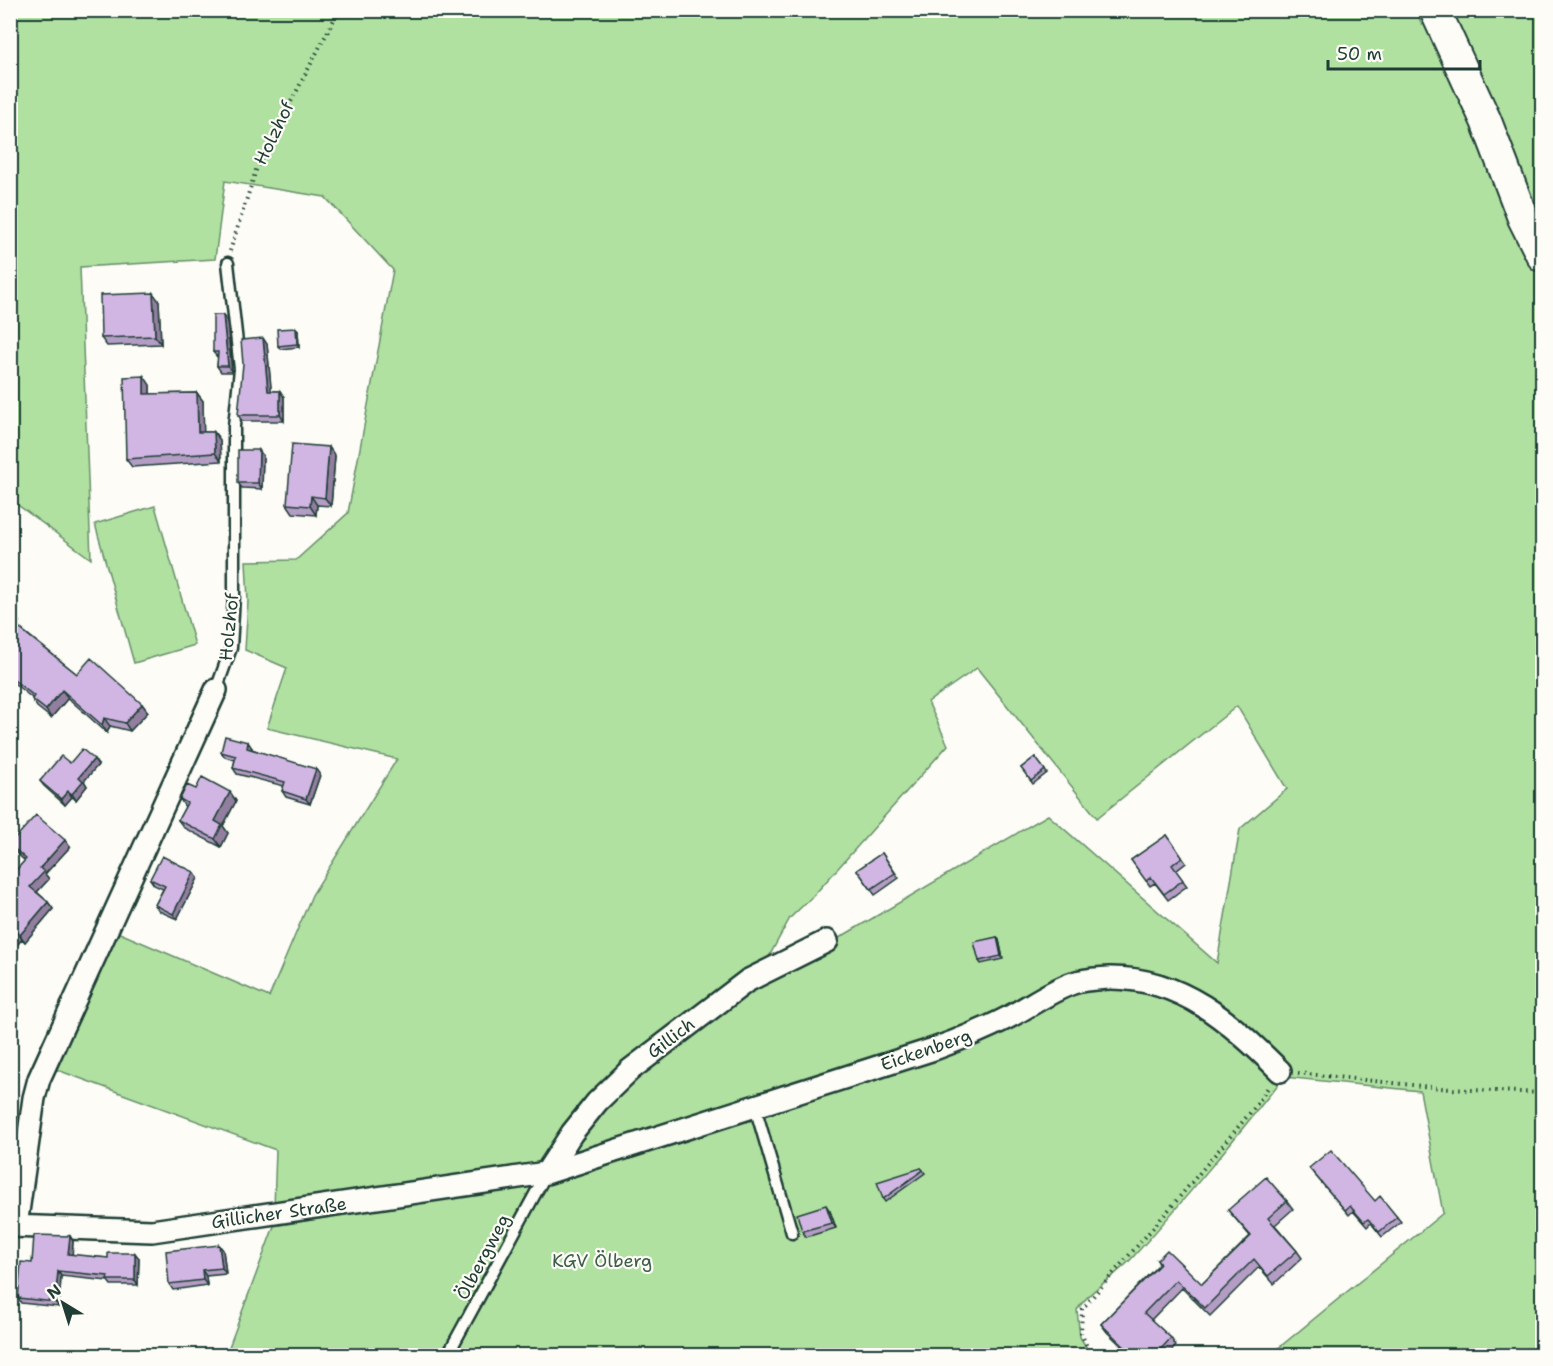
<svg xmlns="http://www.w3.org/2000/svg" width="1553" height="1366" viewBox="0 0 1553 1366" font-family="'Shantell Sans',sans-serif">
<rect width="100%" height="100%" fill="#fdfcf7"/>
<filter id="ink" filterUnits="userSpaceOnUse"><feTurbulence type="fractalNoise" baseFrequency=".0167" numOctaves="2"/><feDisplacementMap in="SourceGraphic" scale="12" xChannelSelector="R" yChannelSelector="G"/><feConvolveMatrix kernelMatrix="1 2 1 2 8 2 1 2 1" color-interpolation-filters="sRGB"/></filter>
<g filter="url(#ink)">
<path fill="#b0e1a1" stroke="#688f6a" stroke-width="1.5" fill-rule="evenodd" d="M1416,10l6,15 22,-14h98v1344h-272l173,-142 -23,-122 -136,-14c-49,61 -98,122 -151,180 -17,20 -41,30 -56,53l3,27 11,18h-865l48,-129 267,-43 24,-25 -291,50 2,-58 -224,-82 63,-137 154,66 43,-102 85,-136 -130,-31 20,-60 -42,-18 3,-49 -2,-40 50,-1 52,-47 45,-243 -68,-73 -100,-16 -10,78 -135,8 11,292 -80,-59v-489zM977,668l120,150 140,-112 50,83 -47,40 -23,134 -169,-148 -226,133 -63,27 31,-57 25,-24 133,-149 -20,-43z
M155,506l40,139 -61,18 -39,-139z"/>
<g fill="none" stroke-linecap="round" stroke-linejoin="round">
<g stroke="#1f3d34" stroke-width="15">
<path id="lane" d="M216,690l15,-42 3,-53v-169l6,-57 -12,-106
M755,1107l37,126
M447,1356l99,-182"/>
</g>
<g stroke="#1f3d34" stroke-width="26">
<path id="street" d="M546,1173l26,-40 25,-31 33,-32 117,-89 80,-40
M10,1226l142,5 394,-58 388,-124c25,-9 50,-19 75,-32 21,-11 41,-26 64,-34 12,-4 24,-4 36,-5 72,-1 123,45 171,93
M16,1226l18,-128 5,-19 177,-389"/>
</g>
<g stroke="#1f3d34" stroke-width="34">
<path id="secondary" d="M1435,10l51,111 37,97 19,38"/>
</g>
<path stroke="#1f3d34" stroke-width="4" stroke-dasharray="1.5 4.5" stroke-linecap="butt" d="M230,251l27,-84 82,-157
M1298,1073l152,16 92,4
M10,1262l3,-17
M1091,1356l-10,-23 1,-24 84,-96 89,-106 14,-21"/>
<use href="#lane" stroke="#fdfcf7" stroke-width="10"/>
<use href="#street" stroke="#fdfcf7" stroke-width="21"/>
<use href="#secondary" stroke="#fdfcf7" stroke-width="30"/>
</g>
<path fill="#b49dc4" stroke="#1f3d34" stroke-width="1.5" d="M159,301l2,43 -54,2 -6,-8z
M223,315l4,6 5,51h-11l-4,-6 1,-8 -5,-6z
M298,331l1,16 -19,2 -2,-3z
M267,344l4,47h9l4,6v24h-42l-4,-6z
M150,385v9l47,-1 6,8v31h11l6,8 1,21 -89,6 -6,-8z
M263,456l-1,33 -20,-1 -4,-5z
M335,456l-4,50 -14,-1 -1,10 -23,-2 -6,-9z
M10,611l9,11 -3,3 61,49 65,30 6,8 -18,19 -20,-5 -3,7 -39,-35 -17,20 -14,-11 -5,-8v-1l-22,-18z
M252,748v1l68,26 -10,29 -24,-7 -4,-6 2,-5 -47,-12 -4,-6 2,-8 -10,-3 -4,-5z
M1035,757l12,16 -14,11 -12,-16z
M70,763l28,2 -14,16 3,5 -11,14 -4,-3 -7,8 -21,-19 -4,-5z
M196,789l34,3 6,9 -13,25 5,7 -7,14 -37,-19 -6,-8 7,-13 -5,-8z
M1167,835l19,28 -10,8 11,15 -19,14 -13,-17 -5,3 -19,-26z
M10,846l60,1 -25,27 4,5 -12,13 11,10 5,7 -28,33 -3,-3 -8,10 -4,-4v-68l15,-16 -10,-9z
M882,853l17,25 -24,17 -18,-25z
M198,878l-21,41 -18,-8 -4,-6 8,-16 -9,-4 -4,-6z
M997,937l2,3 4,19 -22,5 -2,-3z
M921,1168l4,5 -40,29 -2,-3z
M1309,1168l66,33 22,16 4,5 -19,15 -11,-14 -4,4 -14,-16 -4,4z
M1287,1201l6,8 -18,16 22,26 5,7 -28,26 -15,-17 -49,49 -28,-28 -31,32 20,18 5,8 -9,10h-35l-25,-24 -6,-8 58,-60 -2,-4 45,24 48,-48 -22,-26z
M830,1211l6,17 -30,9 -4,-6z
M70,1236l3,5 -1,14 36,3h31l-1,27h-27l-3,-4 -47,-5 -2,31 -38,-4 -3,-5 14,-35z
M219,1245l4,5 3,24 -20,2 1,9 -34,5 -4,-6z"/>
<path fill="#927fa0" stroke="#1f3d34" stroke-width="1.5" d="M153,293l6,8 2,43 -6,-8z
M223,315l4,6 5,51 -4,-6z
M296,328l2,3 1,16 -2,-3z
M263,338l4,6 5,53 -4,-6z
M144,376l6,9v18l-6,-9z
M280,391l4,6v24l-4,-6z
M197,393l6,8 1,40 -6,-9z
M214,432l6,8 1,21 -6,-8z
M329,447l6,9 -4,50 -6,-8z
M259,450l4,6 -1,33 -4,-6z
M311,496l6,9 -1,10 -6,-9z
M14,614l5,8 -5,5 -4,-5v-5z
M62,690l6,8 -17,20 -5,-8z
M142,704l6,8 -18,19 -5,-8z
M104,718l6,8 -3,7 -5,-8z
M248,742l4,6 -1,5 -4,-5z
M94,759l4,6 -14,16 3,5 -11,14 -4,-6 7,-17z
M316,769l4,6 -10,29 -4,-5z
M68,791l4,6 -7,8 -4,-6z
M230,792l6,9 -13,25 5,7 -7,14 -6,-8v-18z
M65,840l5,7 -25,27 4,5 -14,15 -5,-7 10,-19z
M194,872l4,6 -21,41 -4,-5z
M48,902l5,7 -28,33 -5,-7z
M17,932l5,7 -8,10 -4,-6v-3z
M997,937l2,3 4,19 -2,-3z
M826,1205l4,6 6,17 -4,-5z
M70,1236l3,5 -1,18 -4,-5z
M219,1245l4,5 3,24 -4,-6z
M135,1253l4,5 -1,27 -3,-5z
M202,1270l4,6 1,9 -4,-5z
M58,1271l3,5 -2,31 -4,-5z"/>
<path fill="#d1b6e4" stroke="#1f3d34" stroke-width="1.5" d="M153,293l2,43 -54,2 -1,-43z
M213,315h10l5,51h-11l1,-14h-5z
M296,328l1,16 -19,2 -1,-17z
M263,338l5,53h12v24h-42l5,-51 -2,-24z
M144,376v18l53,-1 1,39h16l1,21 -89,6 -2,-82z
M292,444l37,3 -4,51 -14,-2 -1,10 -23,-2z
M238,450h21l-1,33h-20z
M10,611l4,3 -4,3z
M10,621l67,53 14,-16 51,46 -17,19 -21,-5 -2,7 -40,-35 -16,20 -14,-11 2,-3 -24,-19z
M225,736l23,6 -1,6 69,21 -10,30 -24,-8 3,-9 -52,-14 3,-12 -15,-4z
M82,749l12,10 -15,18 4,4 -11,13 -4,-3 -7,8 -21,-18 21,-25 9,7z
M1035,757l10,13 -14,11 -10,-13z
M202,777l28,15 -15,29 7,4 -7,14 -37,-19 9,-17 -7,-4 7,-14 9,4z
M36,815l29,25 -25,28 4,4 -14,15 18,15 -28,33 -3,-3 -7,8v-63l16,-18 -16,-14v-1z
M1167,835l15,22 -10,8 11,15 -19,14 -13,-17 -5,4 -15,-21z
M882,853l13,20 -24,16 -14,-19z
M162,856l32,16 -21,42 -18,-9 10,-19 -15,-7z
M997,937l4,19 -22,5 -5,-19z
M1331,1150l44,51 5,-5 17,21 -18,15 -11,-13 -4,3 -14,-16 -5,4 -36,-42z
M921,1168l2,2 -40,29 -6,-17z
M1266,1177l21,24 -19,17 29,33 -29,25 -14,-17 -49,49 -29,-28 -32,33 27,25 -13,14 4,4h-28l-33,-32 59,-60 -3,-4 10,-10 35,34 49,-48 -23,-26z
M826,1205l6,18 -30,8 -5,-17z
M34,1235l36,1 -2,18 40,4v-5h27v27h-28l1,-4 -50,-5 -3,31 -37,-4 3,-36 11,1z
M219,1245l3,23 -20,2 1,10 -34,4 -3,-33z"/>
</g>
<g text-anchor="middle" stroke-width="4.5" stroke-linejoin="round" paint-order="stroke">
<g font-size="18" fill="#1f3d34" stroke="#fdfcf7">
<text transform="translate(274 133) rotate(-64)" y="6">Holzhof</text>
<text transform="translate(229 627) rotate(-84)" y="6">Holzhof</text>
<text transform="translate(671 1038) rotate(-37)" y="6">Gillich</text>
<text transform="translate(926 1050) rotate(-19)" y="6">Eickenberg</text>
<text transform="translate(279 1213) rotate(-8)" y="6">Gillicher Straße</text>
<text transform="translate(483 1257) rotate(-62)" y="6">Ölbergweg</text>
</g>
<g font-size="18" fill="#3c5e4a" stroke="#fdfcf7">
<text x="602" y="1267">KGV Ölberg</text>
</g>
</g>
<rect width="1553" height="1366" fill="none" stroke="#fdfcf7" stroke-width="36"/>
<rect x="18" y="18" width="1517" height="1330" fill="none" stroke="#1f3d34" stroke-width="2" filter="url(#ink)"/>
<g transform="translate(63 1303) rotate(322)" stroke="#fdfcf7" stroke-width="4.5" paint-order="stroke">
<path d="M0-4.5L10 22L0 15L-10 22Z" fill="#1f3d34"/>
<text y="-9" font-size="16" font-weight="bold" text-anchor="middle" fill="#1f3d34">N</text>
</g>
<path d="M1328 60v9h152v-9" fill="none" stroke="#1f3d34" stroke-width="3"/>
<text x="1337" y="60" font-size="18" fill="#1f3d34" stroke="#fdfcf7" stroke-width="4.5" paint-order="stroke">50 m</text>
</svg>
